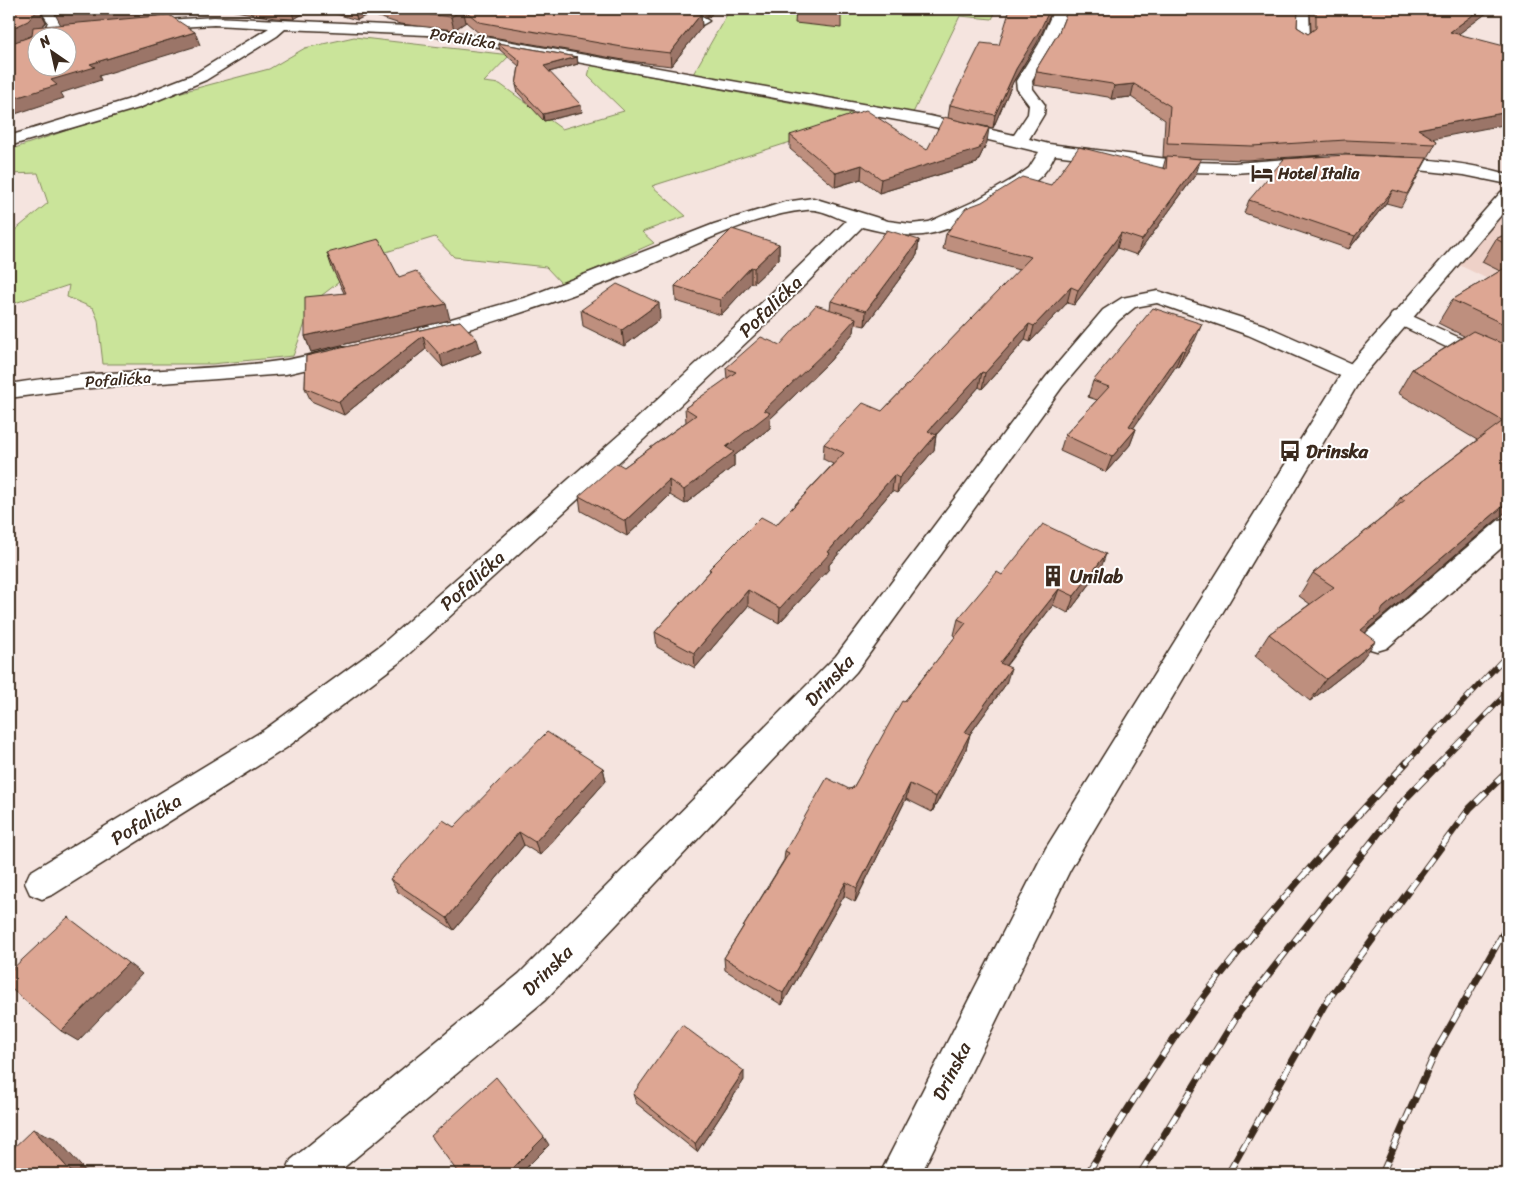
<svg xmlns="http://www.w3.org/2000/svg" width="1517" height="1183" viewBox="0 0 1517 1183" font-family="Sriracha,sans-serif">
<rect width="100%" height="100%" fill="#f5e4df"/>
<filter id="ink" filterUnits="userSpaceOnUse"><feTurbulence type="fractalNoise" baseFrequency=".02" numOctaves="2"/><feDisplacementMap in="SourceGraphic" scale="10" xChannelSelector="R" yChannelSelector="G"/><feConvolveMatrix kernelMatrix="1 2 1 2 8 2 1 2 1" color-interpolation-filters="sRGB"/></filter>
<g filter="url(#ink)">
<path fill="#eed1c8" d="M1508,197v92l-57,-28z"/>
<path fill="#cae49a" stroke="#82875c" d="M730,9h267l-5,10 -32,-3 -48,99 -220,-39z
M354,37l156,18 -26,27 16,2 62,45 62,-18 -36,-35 3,-11 261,49 -11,12 -189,60 34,30 -44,16 12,11 -92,41 -16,-17 -92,-10 -19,-20 -62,19 -60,46 -20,54 -81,8h-109l-5,-44 -5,-12 -26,-11 2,-12 -60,20v-70l39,-32 -10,-30 -29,1v-24l165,-56 95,-25 36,-21z"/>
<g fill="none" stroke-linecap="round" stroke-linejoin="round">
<g stroke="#3b2a1e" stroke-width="3">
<path id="minor" d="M603,9h39l60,8 7,4 -7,4 -92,-12z
M1054,9h14l-13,35 -23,37 1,8 12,16 -1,9 -15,25 20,5 142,18 43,1 84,-6 6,1 3,4 -3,4 -6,1 -84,6 -43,-1 -136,-17c-4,8 -9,17 -15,22 -22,21 -87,55 -117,58 -20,2 -41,-3 -61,-8l-93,94 -125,118 -243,222 -115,87 -232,146 -12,5 -12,-5 -5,-11 5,-11 234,-142 117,-85 247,-218 125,-116 93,-90c-13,-5 -26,-13 -40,-11 -53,5 -112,36 -161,57 -71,29 -143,54 -217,73l-8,-2 -3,-5 3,-5 107,-31 187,-73 71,-22 28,-4 75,23 23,3 18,-2 46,-21 43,-25 11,-8 10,-16 -109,-26 -503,-91 -142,-6 -8,7 -71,44 -67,28 -130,38v-10l118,-36 67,-26 75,-46 -55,-3 -73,4 -7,-4 2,-3 78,-5 213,10 503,89 84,19 14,-21 1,-9 -12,-16 -1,-8 23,-37z
M1295,9h14l1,31 -3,3 -5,2 -8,-5z
M1388,157c41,2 81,6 120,17v10l-44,-9 -82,-9 -3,-4 3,-4z
M1158,291l106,34 97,43 3,5 -3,5 -8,2 -8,-2 -97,-43 -91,-32 -22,4 -16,13 -57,67 -206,285 -311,328 -209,174h-51l6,-14 228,-186 317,-318 210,-279 57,-67 19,-12z
M1401,311l107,49v16l-115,-54 -3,-5 3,-5z
M342,347l8,2 3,5 -3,5 -64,15 -208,15 -69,9v-14c92,-16 185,-11 277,-24 19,-3 37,-9 56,-13z
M1508,518v24l-121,106 -10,3 -10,-3 -4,-8 4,-8 132,-112z"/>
</g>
<g stroke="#3b2a1e" stroke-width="3">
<path id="tertiary" d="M40,9h16l6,13 -7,14 -17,2v3l-3,-3 9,-7 4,-9z"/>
</g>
<g stroke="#3b2a1e" stroke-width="3">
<path id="secondary" d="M1508,190v17l-146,170 -292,493 -149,304h-41l166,-326 296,-475 159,-181z"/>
</g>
<use href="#minor" fill="#fff" fill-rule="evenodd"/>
<use href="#tertiary" fill="#fff" fill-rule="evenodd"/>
<use href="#secondary" fill="#fff" fill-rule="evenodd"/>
<g stroke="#3b2a1e" stroke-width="5.5">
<path id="rail-far1" d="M1406,763l102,-109
M1439,763l69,-71"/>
</g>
<g stroke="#3b2a1e" stroke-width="7">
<path id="rail" d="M1087,1174c39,-62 77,-125 121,-183 61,-80 130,-155 199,-229
M1140,1174l100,-163 166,-213 35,-36
M1228,1174l97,-170 145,-196 38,-37
M1382,1174l54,-123 72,-126"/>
</g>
<use href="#rail-far1" stroke="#fff" stroke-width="4" stroke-dasharray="11" stroke-linecap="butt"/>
<use href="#rail" stroke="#fff" stroke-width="5" stroke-dasharray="14" stroke-linecap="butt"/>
</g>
<path fill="#be8f7e" stroke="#3b2a1e" d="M224,9h87l-17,10 -19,-1z
M319,9h397l-8,9 -7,-3 1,12 -31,39 -42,-5 -148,-26 -15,-13 -12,8 -54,-6 -31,-10 -12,6z
M1068,9h230l-1,18 11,7 3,-2 -1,-23h182l-34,25 -25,104 4,3 -36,66 -15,-4 -37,46 -105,-36 5,-13 157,-43 -66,-3 -94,6 -61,-2 11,16 -59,81 -20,-7 -43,57 -7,-2 -37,39 -5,-2 -43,49 -3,-2 -43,48 -2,15 -37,43 -5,-2 -63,74v4l-50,54 -31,-17 -53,62 -38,-21 -2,-15 55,-61 -1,-2 67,-44 57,-61 -10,-5 1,-15 58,-33 137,-141 -76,-21 3,-15 105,-49 112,-17 3,-11h-3l2,-37 -34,-23 -20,2 -3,-2 -74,-12v-4l3,-13 22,-36z
M796,10l45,5v13l-46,-5z
M498,43l79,14 1,7 -29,8 33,40 -38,9 -26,-28 -2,-8 3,-19 -19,-16z
M1037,43l-24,39 -20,46 -43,-9 37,23 -10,21 -98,30 -18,-14 -26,8 -45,-38v-14l137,15 21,-32 2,-13 49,-60z
M1508,233v277l-139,118 -4,5 -6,30 -49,38 -55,-45 14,-22 41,-30 -11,-8 14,-23 79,-63 8,-12 77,-58 -79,-47 14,-24 52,-33 -26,-13 14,-23 48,-29 -18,-9 14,-23z
M919,240l-2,15 -52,71 -10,-2 -1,8 -25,30 -59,57v9l-36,28v10l-49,38 -15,-9 -43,41 -46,-25 -2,-15 45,-29 62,-45 -1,-14 42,-29 -1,-11 54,-23 50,-36 1,-8z
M779,244v15l-25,24h-3l-30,32 -45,-14 -1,-15z
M327,253l72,24 51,43 -139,32 -6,-16 39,-43 -12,-25z
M581,310l79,9 -36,27 -41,-20z
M460,321l21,31 -38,15 -17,-18 -82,66 -33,-14 -6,-13 1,-32z
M1195,340l-17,27 -2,-1 -43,62 3,1 -6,16 -24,27 -46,-21 5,-16 32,-35 -9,-3 5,-16z
M1100,571l-32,42 -15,-8 -47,61v18l-36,50 -4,15 -34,63 -26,-13 -51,103 -11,-6 -62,109 -57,-35 -1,-12 60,-98 1,-9 64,-62 4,-1 51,-86 52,-66 -2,-1 4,-16 44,-44z
M603,768l3,13 -66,74 -16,-10 -70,85 -56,-38 -8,-13 64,-52z
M744,1080l-47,72 -61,-49 -3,-9z"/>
<path fill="#9b7467" stroke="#3b2a1e" d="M39,9l7,13 -11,12 -26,12v-16z
M110,9h44l4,9 -96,9 -7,-13z
M291,9h20l-17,10z
M354,9h13l2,5 -12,6z
M463,9l3,13 -12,8 -3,-13z
M708,9h8l-8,9z
M1050,9h3l-16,34 -24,39 -20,46 2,-13 21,-46z
M1481,9h11l-48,36 6,-13z
M701,14l1,13 -31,39 -1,-13z
M195,32l5,13 -101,31 2,4 -40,13 3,5 -55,18v-16l42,-20 39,-16z
M577,57l1,7 -33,9 -1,-7z
M1134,84l-3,13 -20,2 3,-13z
M581,105l1,7 -38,9 -1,-7z
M1508,112v12l-97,19 7,-14z
M989,128l-2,14 -10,21 -98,30 2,-14z
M1201,159l-5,15 -59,81 5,-15z
M862,165l-1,14 -26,8 1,-14z
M1393,190l-7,13 -37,46 6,-13z
M1121,233l-4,15 -43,57 4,-15z
M919,240l-2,15 -52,71 1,-15z
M779,244v15l-25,24v-15z
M751,267v16l-30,32 -1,-15z
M1071,287l-4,16 -37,39 4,-16z
M659,303l1,16 -36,27 -2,-16z
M446,304l4,16 -139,32 -6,-16z
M856,318l-2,14 -25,30 -59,57v9l-36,28v10l-49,38 -1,-14z
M1029,324l-4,16 -43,49 3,-16z
M1202,324l-7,16 -17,27 6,-16z
M423,336l3,13 -82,66 -5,-13z
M477,339l4,13 -38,15 -3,-12z
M1182,350l-6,16 -52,76 5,-16z
M982,372l-3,15 -54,60 3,-16z
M1136,429l-6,16 -24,27 6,-15z
M936,435l-2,15 -37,43 2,-15z
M894,475l-2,16 -63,74v4l-50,54 1,-15z
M669,480l1,15 -43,41 -2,-15z
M1508,502v8l-139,118 -6,8 -2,-6 22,-22z
M1106,554l-6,17 -32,42 6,-17z
M1059,589l-6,16 -58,74 5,-16z
M748,590v16l-53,62 -1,-15z
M1376,641l-17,22 -49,38 16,-22z
M1011,668l-5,16 -36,50 -4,15 -34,63 4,-15 29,-65z
M603,768l3,13 -66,74 -5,-13z
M910,784l-4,15 -51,103 2,-14z
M519,832l5,13 -70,85 -7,-12z
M846,882l-2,14 -62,109 1,-12z
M128,963l14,11 -64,67 -17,-10z
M744,1071v9l-47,72 -2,-8z
M33,1129l24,10 31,35h-15z
M544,1137l5,8 -29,29h-13z"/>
<path fill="#dda693" stroke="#3b2a1e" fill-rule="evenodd" d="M9,9h30l-11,12 -19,9z
M57,9h53l-55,5z
M389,9h272l40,5 -31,39 -42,-5 -149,-26 -16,-13 -12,8 -54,-6z
M796,9h45v6l-45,-5z
M1010,9h40l-10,21 -24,39 -21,46 -45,-10 31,-62 18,2z
M1068,9h230l-1,18 11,7 8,-6v-19h165l-31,23 58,15v65l-90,17 19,12 -2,3 -89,-4 -94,6 -85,-3 3,-37 -36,-22 -20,2 -2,-2 -75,-12v-4l22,-36z
M169,15l26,17 -105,32 5,3 -44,13 6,5 -48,15v-56l23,-8 1,-9zM38,38h30v30h-30z
M498,43l79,14 -33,9 37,39 -38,9 -27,-29 4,-24z
M866,110l61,40 17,-33 45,11 -10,21 -98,30 -19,-14 -26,8 -46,-38z
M1079,147l87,22 1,-13 34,3 -59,81 -21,-7 -43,57 -7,-3 -37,39 -5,-2 -44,49 -3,-1 -54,59 8,4 -37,43 -5,-3 -66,77 2,1 -50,55 -32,-18 -54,63 -39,-21 56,-62 -2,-1 52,-52 15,8 68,-72 -20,-9 39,-41 19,8 149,-154 -85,-23 20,-26 16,-6 40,-25 29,8z
M1346,155l81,3 -20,36 -14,-4 -38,46 -106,-36 35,-41z
M732,229l47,15 -25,24 -3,-1 -31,33 -45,-14z
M887,230l32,10 -53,71 -35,-10z
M1508,233v12l-12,-6z
M379,239l20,38 17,-6 30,33 -141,32v-39l41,-4 -19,-40z
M1508,266v60l-56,-26z
M617,284l42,19 -37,27 -41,-20z
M816,305l40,13 -26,29 -66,63 6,3 -44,34 8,5 -50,38 -15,-10 -44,41 -46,-25 38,-33 7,4 72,-52 -11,-7 51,-36 -10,-4 35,-31 19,8z
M1153,308l49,16 -18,27 -2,-1 -53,76 7,3 -24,28 -47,-22 44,-48 -16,-6z
M460,321l17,18 -37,16 -17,-19 -84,66 -34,-14 1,-32z
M1473,331l35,15v156l-125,106 -3,6 -19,16 15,11 -50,38 -57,-45 65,-47 -21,-14 92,-73 -5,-2 103,-77 -91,-52z
M1043,524l63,30 -32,42 -15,-7 -59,74 11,5 -46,64 5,2 -34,63 -26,-13 -53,104 -11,-6 -63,111 -59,-35 65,-105 -4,-2 42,-73 22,11 4,-1 49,-87 2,1 62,-79 -8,-4 39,-47 5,3z
M547,732l56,36 -68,74 -16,-10 -72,86 -57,-39 53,-59 11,7z
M68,917l60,46 -67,68 -52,-44v-15z
M682,1025l62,46 -49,73 -62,-50z
M496,1077l48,60 -37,37h-48l-28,-38z
M33,1129l40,45h-64v-22z"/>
</g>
<defs>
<g id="hotel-bare" transform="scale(1.725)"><path d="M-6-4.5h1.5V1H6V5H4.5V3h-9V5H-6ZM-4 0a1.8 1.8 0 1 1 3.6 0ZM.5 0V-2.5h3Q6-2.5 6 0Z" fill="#3b2a1e" stroke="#fff" stroke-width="2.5" paint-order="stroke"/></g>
<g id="bus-bare" transform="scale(1.725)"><path d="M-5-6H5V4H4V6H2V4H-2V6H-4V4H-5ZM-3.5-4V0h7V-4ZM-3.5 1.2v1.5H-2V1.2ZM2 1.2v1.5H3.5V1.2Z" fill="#3b2a1e" stroke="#fff" stroke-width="2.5" paint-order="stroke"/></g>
<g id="building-bare" transform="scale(1.725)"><path d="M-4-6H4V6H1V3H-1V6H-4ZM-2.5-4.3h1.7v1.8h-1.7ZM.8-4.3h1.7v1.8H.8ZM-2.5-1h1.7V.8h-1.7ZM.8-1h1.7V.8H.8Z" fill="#3b2a1e" stroke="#fff" stroke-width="2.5" paint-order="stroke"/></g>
</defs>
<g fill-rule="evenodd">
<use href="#hotel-bare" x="1262" y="173"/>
<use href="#bus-bare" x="1290" y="451"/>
<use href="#building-bare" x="1053" y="576"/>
</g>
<g text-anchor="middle" stroke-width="4" stroke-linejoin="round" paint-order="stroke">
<g font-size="16" fill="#3b2a1e" stroke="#fff">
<text transform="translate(463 38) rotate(9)" y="6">Pofalićka</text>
<text transform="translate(118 379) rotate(-4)" y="6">Pofalićka</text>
</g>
<g font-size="16" font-weight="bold" fill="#3b2a1e" stroke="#fff" text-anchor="start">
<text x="1278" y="179">Hotel Italia</text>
</g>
<g font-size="19" fill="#3b2a1e" stroke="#fff">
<text transform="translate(770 306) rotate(-44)" y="7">Pofalićka</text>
<text transform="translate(472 580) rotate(-42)" y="7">Pofalićka</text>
<text transform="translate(829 680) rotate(-47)" y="7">Drinska</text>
<text transform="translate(146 819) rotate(-32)" y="7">Pofalićka</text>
<text transform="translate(547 970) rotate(-45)" y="7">Drinska</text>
<text transform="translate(951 1071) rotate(-63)" y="7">Drinska</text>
</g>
<g font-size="19" font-weight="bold" fill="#3b2a1e" stroke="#fff" text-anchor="start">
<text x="1306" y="458">Drinska</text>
<text x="1070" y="583">Unilab</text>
</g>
</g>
<rect width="1517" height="1183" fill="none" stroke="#fff" stroke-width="30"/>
<rect x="15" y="15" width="1487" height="1153" fill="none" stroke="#3b2a1e" stroke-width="2" filter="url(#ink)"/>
<g transform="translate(52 52) rotate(326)"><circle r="24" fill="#ffffff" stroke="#b1aaa5"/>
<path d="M0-4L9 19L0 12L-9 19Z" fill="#3b2a1e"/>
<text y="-8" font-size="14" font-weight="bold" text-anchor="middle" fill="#3b2a1e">N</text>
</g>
</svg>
